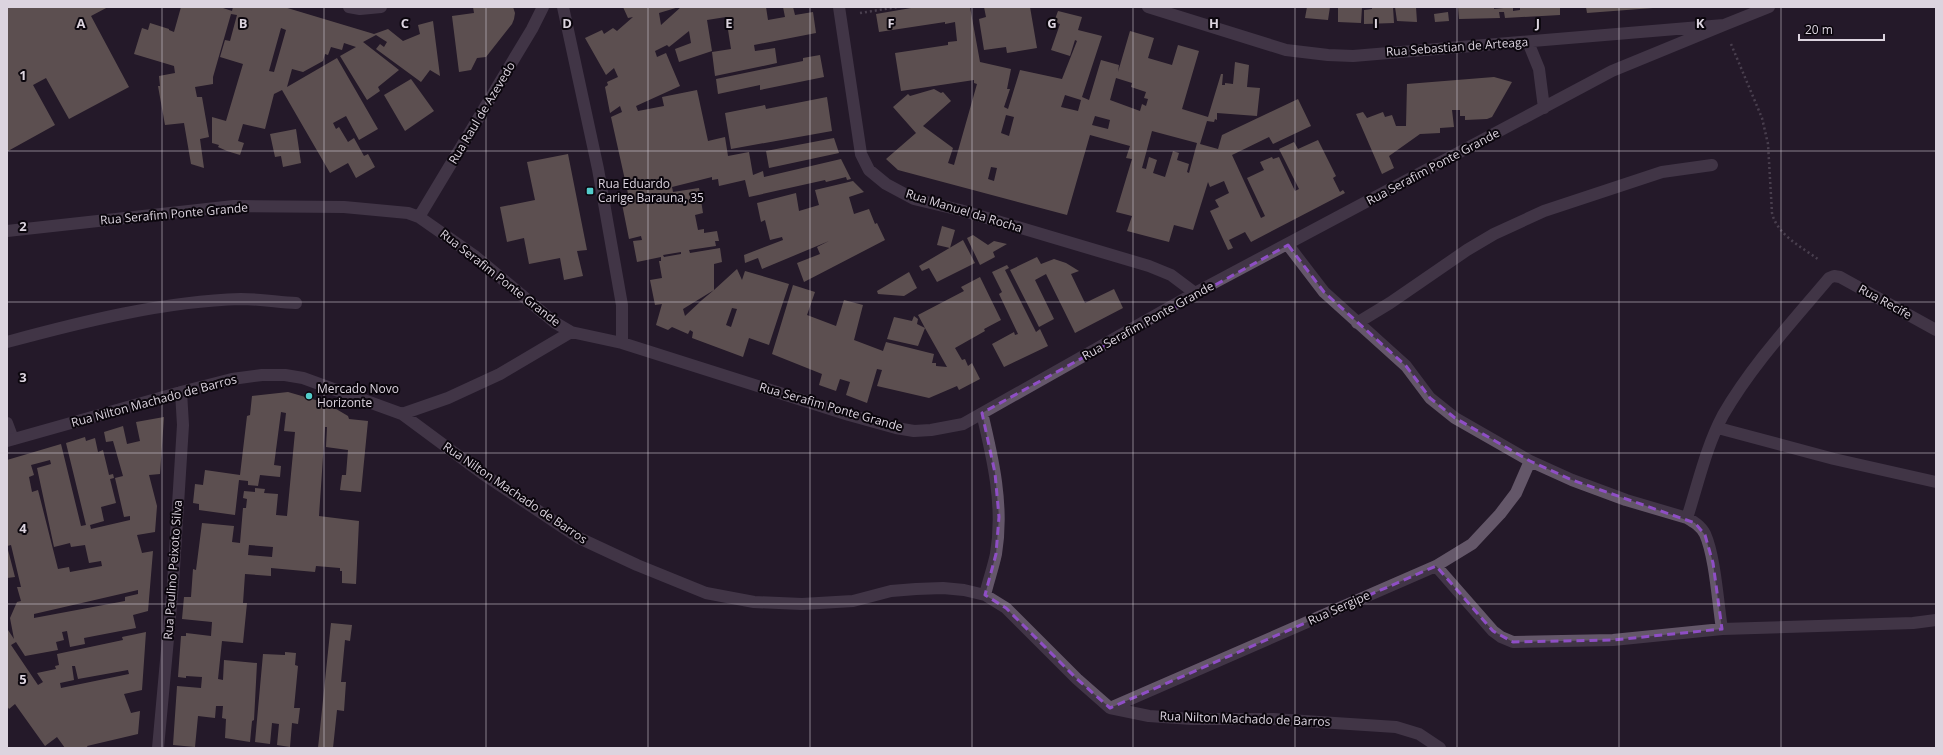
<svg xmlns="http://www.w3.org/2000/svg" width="1943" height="755" viewBox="0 0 1943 755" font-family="'Open Sans',sans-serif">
<rect width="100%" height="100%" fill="#241929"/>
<path fill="#a1917e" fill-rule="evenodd" d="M7,7h101l-17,9 38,71 -60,32 -23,-41 -13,7 22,40 -47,26z
M181,7h39l12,4 1,-4h51l90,27 14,-5 15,12 17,-7 -2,-9 15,-4 7,55 -10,-6 -9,12 -45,-33 4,-5 4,3 3,-5 -11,-7 -13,7 36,28 -21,17 2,4 -13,9 -27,-44 16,-9 -12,-4 -2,7 -11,-3 -3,8 -3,-1 -2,7 -20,11 -11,-3 -5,18 50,-29 41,71 -19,11 -13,-24 -13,7 3,6 3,-2 9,15 6,-4 10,18 4,-2 7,13 -19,11 -8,-15 -18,10 -48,-83 -8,4 -9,35 -22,-5 -5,17 6,2 -4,12 -13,-4 -9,-4 1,-2 -7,-2v-26l14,4 17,-57 -23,-7 5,-17 5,1 7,-26 -6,-1 -18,63v7l-18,3 2,10h5l7,40 -9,2 4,29 -13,-4 -7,-41 -19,2 -7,-39h2l-1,-10 16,-3 -1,-7 -40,-12 8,-26 6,2 2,-7 19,6v1l5,2zM281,28l5,2 -12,42 -5,-1z
M473,7h40l2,6 -1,6 -2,5 -26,33 -9,1 -6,12 -12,2 -7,-56 22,-3z
M623,7h56l-20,6 2,12 20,-18h85l2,13 17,-3 -2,-10h10l2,8 18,-3 3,21 -62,12 1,6 20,-3 2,15 -62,13 -3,-24 19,-3 -5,-32 -19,3 5,31 -33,11 -4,-13 16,-6 -2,-12 -20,16 -2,-2 -12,6 2,6 9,-4 14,33 -44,20 2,5 26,-5 -2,-9 35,-7 11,51 17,-4 3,19 21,-4 4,23 10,-4 1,6 77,-18 10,20 -4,1 -1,-3 -20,5 -1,-2 -76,17 -4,-17 -26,6 -1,-7 -6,1v-3l-40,10 1,5 26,-4 4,25 -8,2 3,15 6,-1v4l13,-2 2,10h-4l1,5 -27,4 1,3 30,-5 2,14 -8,2v26l23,-21 5,11 3,-9 44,13 -20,61 -20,-7 -6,19 -51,-19 1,-6 -3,-2 -2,4 -16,-7 -4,3 -12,-5 6,-21 -7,1 -5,-25 12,-2 -3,-17h2v-4l-24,5 -4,-21 9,-1 -1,-4 -12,3 -8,-40 8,-1 -18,-81 11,-5 -2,-6 -10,7 -5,-26 3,-2 -1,-3 11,-5 -4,-9 -8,7 -21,-37 17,-8 2,4 9,-6 4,3 16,-14 -5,1zM681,252v2l-17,3 -1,-2zM714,290l-12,10 -17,16 -2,-7zM732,308l5,1 -6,18 -5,-2z
M917,7h53l10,55 31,7 -4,20h3l-6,18 4,2 12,-39 42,9 15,-38 -2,-1 -5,16 -19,-6 9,-26 -6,-2 4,-11 24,6 -4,13 24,6 -20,61 7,3 12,-40 18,5 -1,7 12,-41 24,7 -6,20 24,7 6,-20 21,6 -17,58 26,8 13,-43h2l-1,11h3v-2l8,1 2,-22 14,3 -2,22 13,1 -3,28 -40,-3v7l-2,-1 -1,3 -7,-1 -7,23 18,5 4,-14 76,-36 13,27 -38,18 -4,-7 -37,18 29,63 4,-2 -18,-38 17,-8 -4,-8 12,-5 1,2 6,-2 16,34 4,-2 -20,-40 15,-7 4,7 20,-9 18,36 -3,2 7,14 3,-2 2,3 -94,49 -6,-10 -16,8 4,8 -5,2 -18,-39 9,-4 -4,-7 14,-7 -5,-12 -14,6 -2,-5 -15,48 -19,-5 -5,17 -42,-11 5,-15 -16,-4 16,-53 -6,-1 4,-12 -40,-11 -23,80 -169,-45 -12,-11 30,-26 -23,-26 15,-13 2,2 24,-7 7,4 2,-1 8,9 -28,25 30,22 -5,15 6,2 23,-81 -3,-1v-3l-73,11 -6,-38 53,-8v-3l9,-1 -2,-19 -10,2v-2l-66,10 -3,-18zM1116,78l16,5 -1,4 15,5 -2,6 4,1 -2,7 -4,-2 -2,7 -30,-11zM1065,95l16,5 -3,11 -17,-4zM1006,115l8,2 -5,19 -8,-3zM1095,116l15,4 -2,9 -16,-4zM1152,131l45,12 -8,30 -2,-1 2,-8 -12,-4 2,-7 -6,-2 -8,26 -12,-4 4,-13 -8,-3 -3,12 -4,-1zM991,167l6,1 -3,13 -6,-2z
M984,7h46l7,41 -30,5 -1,-6 -22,3 -5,-31 7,-2z
M1307,7h23l-2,13 -23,-2z
M1338,7h24l-1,16 -23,-1z
M1372,7h21l1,16 -30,1v-14l8,-1z
M1395,7h21l1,15 -20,-1z
M1458,7h36v2l19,-2v4l7,-1v-3h40v8l-55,3 -1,-6h-5l1,6 -41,1z
M1586,7h67v1l-66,5z
M1448,12l1,9 -14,1 -1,-8z
M820,55l4,22 -64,13v-5l-42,9 -2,-15 87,-18v-3z
M1494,77l18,5 -20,35 -5,2 -22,1v-4h-5v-6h-8l2,17 -14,1v5l-20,1 -31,22 5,12 -12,6 -26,-60 7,-2 4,6 16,-6 2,5 7,-2 4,11h10l1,-42z
M411,79l23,32 -29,20 -21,-36z
M827,97l5,34 -101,18 -6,-36 40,-8 1,4z
M296,129l5,34 -18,4 -2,-11 -6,1 -5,-23z
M834,138l5,15 -70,15 -3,-17z
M568,154l19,96 -10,1 6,25 -19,4 -4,-22 -31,6 -5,-26 -17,4 -7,-35 35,-7 -8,-38z
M853,181l11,11 -15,5 5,17 15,-5 6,15 2,-1 8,17 -81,42 -7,-19 23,-9 -3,-7 12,-6 -67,28 -4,-11 -13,5 -1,-8 39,-15 -1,-3 -12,3 -5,-20 -4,2 -4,-19 39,-10 3,18 20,-6 -4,-15z
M942,226l13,4 -5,18 -13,-3z
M973,235l15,10 6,-4 13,3 -14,8 2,5 -15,8 -13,-27z
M963,240l12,23 -38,19 -8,-14 -7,3 -3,-5z
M1037,257l4,7 13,-5 12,4 13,8 -8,3 14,29 29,-14 9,19 -48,25 -29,-59 -11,6 19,39 -15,8 -29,-57z
M1007,265l2,3 -4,2 31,62 4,-3 8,17 -44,21 -12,-23 22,-12 1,3 3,-1 -19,-40 3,-2 -10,-20z
M909,272l8,16 -13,8 -26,-2 -1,-3z
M980,277l21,43 -17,9 1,2 -30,17 7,12 3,-1 3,7 4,-3 8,16 -21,11 -2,-4 -28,12 -52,-12 5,-16 -5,-1 -10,34 -21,-8 4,-13 -10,-3 -4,12 -17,-6 3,-11 -50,-20 21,-69 22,7 -8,23 29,11 8,-26 19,5 -9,35 29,11 3,-9 48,12 -2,9h4v3l11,1 -22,-39 -7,18 -31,-7 7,-22 18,4 2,-5 4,3 -1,5 8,4 -7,-13 46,-24 -3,-4z
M288,392l38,11 22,13 1,3 19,2 -7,71 -21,-2 2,-15h4l2,-25 -22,-3 1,-20h-2l-6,89 40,5 -3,63 -14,-1v-12h-2v-3l-24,-2 -1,6 -44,-4v8l-26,-2 -2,29h4l-4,40 -21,-2 -4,38 5,1 1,-20 33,3 -3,57 -2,1 -2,21 -25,-4 1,-19 -4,-1 1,-12h-7l-1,12 -17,-2 -3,31 -22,-2 4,-59 24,2 1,-11 -16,-1v2l-8,-1 3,-41h5v-3l25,3 1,-14 -30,-3 2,-22h7l2,-28 3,1 6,-47 32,3 -2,16 8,1 3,-35h3l1,-9 -4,-1 1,-7 11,1v-4l10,1 -1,4 14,1 -2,21 11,1 8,-84 -11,-1 2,-18 -5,-1 -7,53 7,1 -1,11 -20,-2 -2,11 -10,-1v-4l-9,-1 -4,35 -36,-5v-6l-6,-1 2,-19 8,1 2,-15 35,5 7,-59 3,-1 2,-19zM249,545l24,2 -1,10 -24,-2z
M164,417l-4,57 -11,1 8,31 -2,26 -18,3 5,18 11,-2 -5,60 -15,4 3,13 -52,10 1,6 -15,3 -3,-16 -5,1 2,8 -8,2 2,8 -33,6 -9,-14 -5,3 27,40 5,-3 -6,-9 19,-4 -1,-3 4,-1 -2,-11 66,-14 -1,-3 24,-5 -4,58 -18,4 7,19 9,-2 -2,23 -51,12 1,2h-23l-8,-11 -12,9 -30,-42 -6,5 -2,-3v-74l1,-2 6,9 -4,-21 7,-16 4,-1 -4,-14h4l-10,-42 -4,1v-86l54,-16 20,82 5,-1 -20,-82 19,-6 1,4 9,-3 3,14 5,-2 6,25 4,-1 1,4 -4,1 6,24 -15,4 3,14 -14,4 1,4 39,-9v-4l-6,1 -9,-39 8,-2 -10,-35 -7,1 -2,-10 19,-6 4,18 13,-3 -4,-19zM50,460l1,4 -14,4 17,79 16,-4 1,4 14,-2 4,18 12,-2 1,5 -32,6 -1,-5 -11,2 -20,-79 -6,2 -3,-15 5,-2 -3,-10zM138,590v4l-13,3v4l-91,17v-4zM72,666h3l3,13 50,-9 1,4 -68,14 -1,-5 14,-3z
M7,546l8,31 -8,1z
M331,623l21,2 -2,16 -5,-1 -4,42h5l-2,29 -7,-1 -4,38h-15z
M285,652l11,1 -1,12 3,1 -4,42h6l-2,16 -6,-1 -2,24 -13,-2 2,-21 -7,-1 -2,21 -15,-2 8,-88 22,1z"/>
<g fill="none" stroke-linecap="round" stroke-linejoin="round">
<path stroke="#776d7b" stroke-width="2.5" stroke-dasharray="2 3" stroke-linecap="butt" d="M860,13l38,-6
M1731,44l31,74 6,26 4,69c5,22 30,34 47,47"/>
<path stroke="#645769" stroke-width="12" d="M7,342c74,-20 157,-41 234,-43 18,0 37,3 55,4
M7,423l6,16"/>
<path stroke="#645769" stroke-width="12" d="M349,7l11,2 21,-2
M563,7l35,162 24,136v38
M839,7l22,147 8,16 17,14 28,15 46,11 189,56 22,9 24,18
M1148,7l138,43 42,5 25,1 371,-31 45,-18
M1528,42l11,27 5,39
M419,217l113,-188 11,-22
M7,231l227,-25 110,1 64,6 11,4 57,40 78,65 17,10 51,11 227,72 47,13 18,3 17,-1 32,-6 232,-131 417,-222 112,-46
M1288,245l36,47 82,74 24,32 25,20 75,43 42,19 54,20 61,18c7,4 14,8 18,16 10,22 13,70 17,95
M1357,323l33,-20 77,-53 27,-16 50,-23 118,-39 50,-7
M982,413c11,46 22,93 14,141 -3,14 -8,28 -11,41
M402,414l46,-16 52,-24 71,-42
M1718,428l116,31 102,23
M7,441l174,-49 51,-13 30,-4h23l18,3 99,36 81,60 96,64 58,27 69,28 48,9 48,2 51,-3 38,-10 25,-2 27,-1 21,2 21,5 21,13 71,71 33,29 39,8 43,3h81l123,8 23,7 21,14
M1687,518c11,-34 19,-71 36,-103 29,-50 69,-93 106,-137l5,-2 6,1 96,53
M1436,566l57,65 8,6 12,5 100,-2 109,-11 191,-6 23,-3
M1110,708l326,-142 36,-22 28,-30 16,-21 14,-32
M158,748l15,-164 10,-159 -2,-33"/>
</g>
<path d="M0 0H1943V755H0ZM1288,245l36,47 82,74 24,32 25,20 75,43 42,19 123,43 10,12 8,28 9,66 -109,11 -100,2 -20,-11 -57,-65 -326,142 -33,-29 -71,-71 -21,-13 11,-41 3,-37 -4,-44 -13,-60z" fill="#241929" fill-opacity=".55" fill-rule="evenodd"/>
<path fill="none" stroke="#8e4ec5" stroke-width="3" stroke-dasharray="8 5" stroke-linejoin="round" d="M1288,245l36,47 82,74 24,32 25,20 75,43 42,19 123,43 10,12 8,28 9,66 -109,11 -100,2 -20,-11 -57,-65 -326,142 -33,-29 -71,-71 -21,-13 11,-41 3,-37 -4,-44 -13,-60z"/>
<path fill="none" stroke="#dcd4df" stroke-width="1" stroke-opacity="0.55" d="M162,7v741M324,7v741M486,7v741M648,7v741M810,7v741M972,7v741M1133,7v741M1295,7v741M1457,7v741M1619,7v741M1781,7v741M7,151h1929M7,302h1929M7,453h1929M7,604h1929"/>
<g fill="#53cdcb" stroke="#0b060d" stroke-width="1.5">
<rect x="586" y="187" width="8" height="8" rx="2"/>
<circle cx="309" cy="396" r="4"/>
</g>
<g text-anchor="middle" stroke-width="4" stroke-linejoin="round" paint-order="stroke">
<g font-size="12" fill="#dcd4df" stroke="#0b060d">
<text transform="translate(1457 47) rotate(-4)" y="4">Rua Sebastian de Arteaga</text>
<text transform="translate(482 113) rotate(-59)" y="4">Rua Raul de Azevedo</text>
<text transform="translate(1433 167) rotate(-28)" y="4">Rua Serafim Ponte Grande</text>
<text transform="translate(964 211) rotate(17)" y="4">Rua Manuel da Rocha</text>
<text transform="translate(174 214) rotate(-5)" y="4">Rua Serafim Ponte Grande</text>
<text transform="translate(500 278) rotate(38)" y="4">Rua Serafim Ponte Grande</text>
<text transform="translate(1885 302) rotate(29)" y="4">Rua Recife</text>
<text transform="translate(1148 321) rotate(-29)" y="4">Rua Serafim Ponte Grande</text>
<text transform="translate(154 401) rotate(-15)" y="4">Rua Nilton Machado de Barros</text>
<text transform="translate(831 407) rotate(16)" y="4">Rua Serafim Ponte Grande</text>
<text transform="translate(515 493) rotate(34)" y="4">Rua Nilton Machado de Barros</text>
<text transform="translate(173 570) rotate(-86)" y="4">Rua Paulino Peixoto Silva</text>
<text transform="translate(1339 608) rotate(-24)" y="4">Rua Sergipe</text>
<text transform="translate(1245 719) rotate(2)" y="4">Rua Nilton Machado de Barros</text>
</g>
<g font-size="12" fill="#dcd4df" stroke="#0b060d" text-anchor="start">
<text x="598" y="188">Rua Eduardo<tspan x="598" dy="14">Carige Barauna, 35</tspan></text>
<text x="317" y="393">Mercado Novo<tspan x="317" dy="14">Horizonte</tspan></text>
</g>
</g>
<g font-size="13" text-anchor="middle" font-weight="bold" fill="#dcd4df" stroke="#0b060d" stroke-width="4" stroke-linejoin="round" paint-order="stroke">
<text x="81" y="28">A</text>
<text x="243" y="28">B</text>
<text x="405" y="28">C</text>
<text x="567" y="28">D</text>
<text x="729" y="28">E</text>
<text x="891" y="28">F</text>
<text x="1052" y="28">G</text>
<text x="1214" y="28">H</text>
<text x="1376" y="28">I</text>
<text x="1538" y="28">J</text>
<text x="1700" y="28">K</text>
<text x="23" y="80">1</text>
<text x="23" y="231">2</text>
<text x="23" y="382">3</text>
<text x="23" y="533">4</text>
<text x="23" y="684">5</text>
</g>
<rect width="1943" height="755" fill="none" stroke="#dcd4df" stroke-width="16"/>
<path d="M1799 34v6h85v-6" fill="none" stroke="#dcd4df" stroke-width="2"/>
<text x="1805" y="34" font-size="12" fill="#dcd4df" stroke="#0b060d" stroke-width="3" paint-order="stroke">20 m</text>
</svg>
